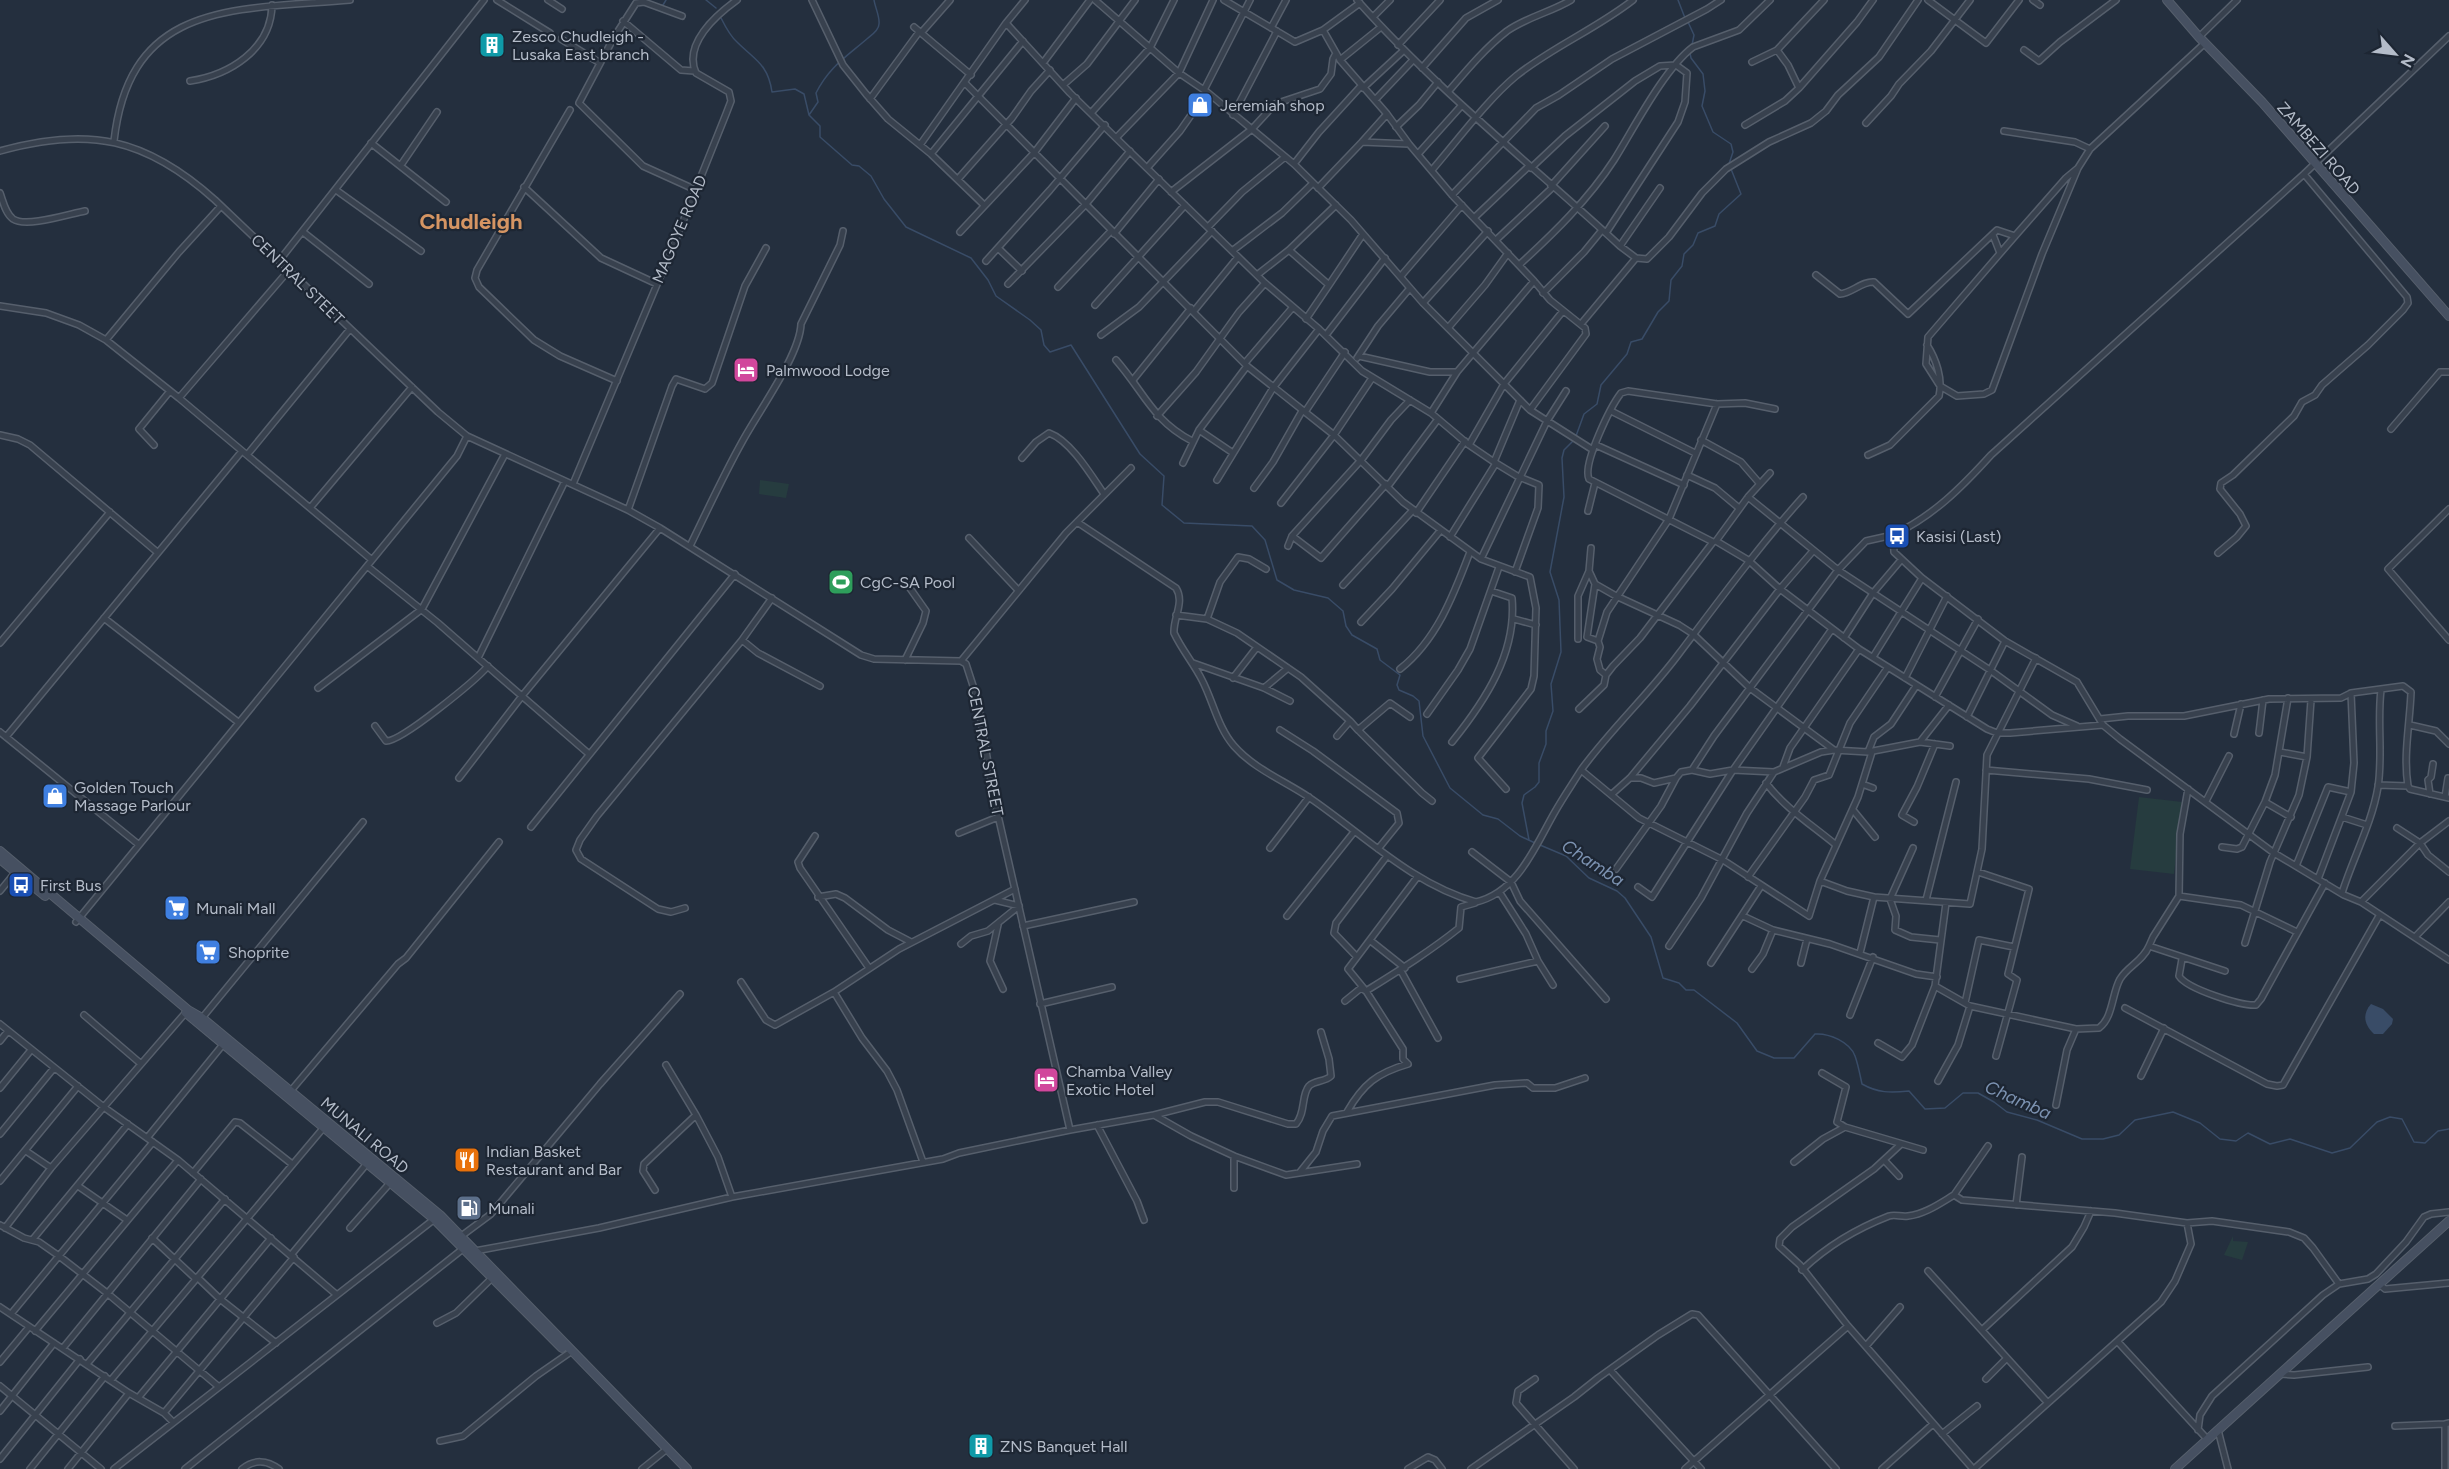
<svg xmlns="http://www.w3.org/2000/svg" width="2449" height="1469" viewBox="0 0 2449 1469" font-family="Figtree,sans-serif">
<rect width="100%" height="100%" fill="#242f3e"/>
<path fill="#263c3f" d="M760,480l29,4 -3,14 -27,-4z
M2139,797l43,5 -8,72 -44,-5z
M2233,1236v5l15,1 -6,18 -18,-5z"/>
<path fill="#394c67" d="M2371,1004l12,5 10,10 -1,5 -9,10h-9c-10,-9 -12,-20 -3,-30z"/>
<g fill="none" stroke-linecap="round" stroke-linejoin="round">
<path stroke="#394c67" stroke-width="1.5" d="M706,0l10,8
M1678,0l7,18
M658,5h5l3,-5
M721,18c4,8 9,18 16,24 18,18 31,22 35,50l23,-3 9,5 5,21 11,11v11l32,28 7,1 12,10 13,23 22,28 65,31 17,22 8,16 34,24 11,10 3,15 6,7 21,-7 69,109 24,22 -2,29 22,18 68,3 13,14 12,40 17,10 34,8 15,13 3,15 6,9 25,14 3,11 20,15 -3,10 2,5 14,6 6,5 4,35 27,52 33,27 15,4 22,17 15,7
M1688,22l6,13 -2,10
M1690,53l1,5 12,16 2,17 -3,15 11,26 18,12 2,8 -4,12
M809,115l9,-13 -2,-9c13,-26 30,-36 52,-55 4,-3 11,-8 11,-14 1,-7 -4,-17 -5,-24
M1576,436l8,-22 13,-10 4,-19 26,-31 4,-12 11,-3 16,-27 11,-11 2,-21 11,-14 2,-12 9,-9 5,-12 17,-7 4,-12 22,-20 -10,-25
M1529,840l-7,-37 2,-8 11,-8 4,-5v-19l7,-19v-13l7,-20 -2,-27 10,-32 -2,-52 -9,-28 14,-75 -2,-39 2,-8 9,-9
M1540,845l26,11 23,22 28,13 8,7 26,39 12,41 16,5 7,7h8l43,33 20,28 17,7h20l21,-24c14,-1 35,8 40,22 3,8 5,19 7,28 16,9 28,9 47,7l16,18 20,-1 18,-15h15l16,9 13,10 30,8 45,19h21l16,-4 16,-15 38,-8 27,11 20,16 16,2 12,-8 22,11 20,-5 42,14 18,-5 27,-26 13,-5 12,2 12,23 11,1 13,-12 11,-2"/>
<g stroke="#565f6c" stroke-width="8">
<path id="street" d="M497,0l53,33
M548,0l14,9
M812,0l31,65 23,29 22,25 43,35 53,51
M1095,0l84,73 28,19 87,72 57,56 72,83 107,107 63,40
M1224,0l71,42 28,-12 37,-27
M1357,0c80,90 175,165 263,246l16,12 11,1 22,-22 33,-44 24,-24 43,-27 42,-19 15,-12 12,-16 41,-38 39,-57
M1928,0l58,43 33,-43
M2033,0l7,5
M682,16l-38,-14 -8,1 -23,36 -34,64 64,63 53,24
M1373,17l17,-17
M623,21l58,49 13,1
M1006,23l64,70 46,45 149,145 54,46 43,42 69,42 38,32 25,17 23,14 22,9 -1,23 -23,64
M914,27l57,48
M1271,28l15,-28
M1323,30l17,30 47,54 22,30
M921,33l29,-33
M2449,36l-145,138 -313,281c-30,33 -58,61 -98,80l1,17 28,26 83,63 72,41 26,43 17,14 154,114 70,42 17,7 88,58
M2199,37l38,-37
M561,39l39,24
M1398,45l42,-45
M1777,50l11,15 11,23
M2024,50l15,11 21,-19 56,-42
M1340,60l41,-33
M1752,62l25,-12 47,-50
M1043,63l47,-63
M1422,68l44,-50 32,-18
M190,81c39,-6 81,-31 82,-76
M965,83l282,283 87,69 69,67 78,57 49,18 6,31 -2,68 -3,13 -53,69 28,31
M1063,85l24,-21 48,-64
M1363,88l40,-37
M1204,90l46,-90
M1448,92c18,-21 37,-44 59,-61 20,-14 44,-19 64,-31
M870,99l49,-67
M1375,100l38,-40
M570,110l-93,160 -2,8 4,9 55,53 26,16 57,25
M1091,113l59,-65 24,-48
M1233,115l44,-84
M1866,123l25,-27 8,-12 32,-33 39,-51
M1745,125l40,-24 14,-13 58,-66 16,-22
M1396,127l23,-22 19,-23
M2004,131l71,11 15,7
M1116,138l63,-65 34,-73
M114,141c16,-141 121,-131 236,-141
M1362,142l25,-28
M371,143l75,59
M920,145l86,-122 19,-23
M0,151c89,-25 146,-13 215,49l223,212 29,24 161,74 32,18 201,127 13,4 87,2 5,3 11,34 17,100 76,332
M931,154l92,-113
M1418,154l44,-49
M1294,164l25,-32 42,-46
M401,165l36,-53
M1147,168l33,-37 27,-39
M1531,168l34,-32 70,-55 25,-15 16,-1 11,8 -2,29 -7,20 -72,111
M2078,168l-12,10 -51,58 -87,101 -2,27 14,22 17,10 27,-2 8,-4 50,-136 36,-86 12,-19 115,-106
M1432,170c25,-29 55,-70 84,-94 36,-29 80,-47 117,-76
M958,179l54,-61 19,-27 19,-21
M1551,186l54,-60
M524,187l77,71 56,26
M1318,188l44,-46 47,2 43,51 82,86 16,19 35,28 1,6 -56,76
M336,190l85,61
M1171,192l81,-63 23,-25 45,-15 11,-15 2,-15 3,-6
M0,193c3,8 5,20 13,26 13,9 56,-5 72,-8
M1452,195l84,-87 23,-13 53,-36 95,-50 14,-9
M1475,217l54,-51
M1208,227l34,-35 43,-35
M303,232l66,52
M960,232l74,-79 42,-55
M1114,234l45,-55
M1993,235l7,18
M1496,240l57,-53
M1620,246l40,-58
M998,248l24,23
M1289,250l40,35 -23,34
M1232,251l50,-38 31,-30
M279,261l205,-261
M986,261l64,-71 55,-65
M1519,265c35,-32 69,-65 95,-105 20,-32 50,-91 79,-113l46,-17 31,-30
M1257,275l32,-25 47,-45
M1816,275l24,19c12,-1 22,-13 34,-12l34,32 89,-84 18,6
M1401,276l61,-71
M1008,284l78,-80 44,-53
M1329,285l34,-51
M1058,287l53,-56
M1543,293l41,-41 18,-22
M1423,303l65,-72
M1095,305l90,-100
M0,306l46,7 33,12 27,15 73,58 193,162
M1194,311l44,-54
M1581,324l55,-66
M1448,328l37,-43 23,-32
M1101,335l38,-28 73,-76
M1326,335l59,-77
M106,340l73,-88 42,-46
M1359,356l71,16h27l77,-91
M1357,358l21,-32 32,-38
M1116,360c28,32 36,60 76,81
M1245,363l48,-56
M1133,380l58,-72
M179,398l110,-128
M1611,411l84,42
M1305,412l40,-60
M1431,413l26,-41
M1157,416l39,-44 43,-60 26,-29
M2391,429l49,-57h9
M1199,430l34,23
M0,435l18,4 12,6 127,107
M1701,440l40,22 19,22
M154,445l-15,-16 31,-38
M1469,445l35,-61 59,-73
M1596,445l88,40
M247,455l103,-126
M1868,455l22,-10 49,-49c4,-17 -3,-37 -12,-51
M1022,458l14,-16 13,-9c22,8 42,42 55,61
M1494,462l26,-62
M1183,463l16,-33 48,-64
M1687,475l28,13 24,20
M1217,480l56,-92 46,-59
M573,484l101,-240 52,-130 5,-13 -2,-9 -33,-19c-13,-29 20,-58 41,-73
M1388,486l50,-67
M1254,488l19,-26 29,-51
M1748,497l22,-24
M1803,497c-45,50 -84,104 -125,158 -30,40 -67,74 -97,115l58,48 84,42 86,56 11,-35 38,-84 14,-45
M1281,503l53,-68 38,-57
M310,508l102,-121
M2449,509l-61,60 61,71
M628,510l44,-124 4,-7 29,10 7,-6 33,-97 21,-38
M1588,511l7,-28
M1416,513l49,-72
M1077,522l99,66c9,14 -3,30 -2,45 8,17 20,31 28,47 11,21 16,48 32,66 20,23 51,35 76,52 54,37 102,86 166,104 43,-10 60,-58 80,-92 8,-14 17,-27 25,-40
M1292,536l29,22 65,-74
M1450,537l46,-74
M969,538l49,52
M1716,541l32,19 32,29 79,60 128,80 10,4h13l93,-8
M1713,542l-124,-63c-7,-15 22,-73 32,-86l7,-2 89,13 28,-1 30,6
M690,546c17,-35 33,-70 52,-104 16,-30 58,-87 59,-118l39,-79 3,-14
M1288,546l4,-10 70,-77 29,-39 19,-20
M1591,548l-2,23 6,13 21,12 63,29 14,9 57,54 84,62
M2218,553l19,-16 9,-11 -6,-12 -20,-25 1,-6 12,-8 61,-59 8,-14 13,-7 7,-10 46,-40 35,-35 5,-7 -1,-6 -103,-123
M1481,559l66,-138 19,-30
M367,566l71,57 40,35 87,-177
M1595,584l-8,53 11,4
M1343,585l70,-75
M1176,615l31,4 30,14 64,44 49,44
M104,618l134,104
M1207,619l13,-37 18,-25 11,2 17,10
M1514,619l22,6
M1361,622l31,-33 48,-58
M1844,638l29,-45 28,-33
M1578,639v-43l11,-25
M742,640l16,13 62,33
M0,643l110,-131
M1873,657l49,-79
M478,658l111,96
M905,660l18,-37 3,-12 -19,-27
M961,661l105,-128 65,-65
M1193,663l71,25 26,13
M1400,669c37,-29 54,-75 70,-117
M1606,675l-6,-5 -3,-11 3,-12 -2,-6 9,-29 62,-93 48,-115
M1233,678l24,-31
M1905,678l42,-82
M318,688l104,-79 83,-155
M1264,688l24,-20
M1935,697l43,-78
M1579,709l25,-24 2,-10 7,-9 27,-28 73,-96 3,-1 32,-44 90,73 152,100 62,45 25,11
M1427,714l31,-44 12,-21 29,-82
M1967,717l38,-76
M2100,719l28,-3h56l85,-17 72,-1 10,-5 52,-7 8,6c-1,31 -8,63 -3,94
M2410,725l26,6 13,13
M375,726l11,15c15,1 90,-61 102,-75
M1280,730l33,21 84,62 2,10 -21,26
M1358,730l64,63 10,8
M0,732l138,112
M2259,733l4,-33
M2234,734l7,-30
M1337,736l13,-15 8,9 32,-27 20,14
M6,737l236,-286
M1452,742c33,-41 65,-89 60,-144l-21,-7
M1920,742l30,4
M1868,752l6,-15 17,-13 25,-38
M2280,752l27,5
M1783,767l7,-19 69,-99
M1692,770l22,-34 124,-166 28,-29 27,-6
M1986,770l103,9 58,11
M459,778l63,-82 138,-168
M1630,778h11l13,5 22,-5 5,-6 11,-2 18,4 23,-4 41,2
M1766,783c19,25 46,42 70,62
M1862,784l11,4
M2378,785l30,1 2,3 39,9
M1612,794l18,-16 60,-72 90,-117 33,-38
M2430,794l-2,-14 3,-3 2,-13
M2445,797l3,-19
M2206,801l23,-45
M2265,802l26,15
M1853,810l22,27
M2342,817l25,8
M1914,822l-12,-7 15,-28 18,-43
M531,827l204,-253
M2397,828l23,15 8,12 21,17
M959,833l39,-16
M815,836l-17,26 2,6 69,100
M2222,847l15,2 5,-2 23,-45 10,-27 13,-77
M1270,848l39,-51
M1913,848l-23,51 6,17 -1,14 16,7 29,3
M1472,852l39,30 9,19 86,98
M2296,866l32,-79 23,5
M1616,869l45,-63 15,-28
M1978,872l51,17 -21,85 9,6 -21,76
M1748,877l57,-80 9,-17 15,-5 21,-52 38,-56
M2318,879l33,-87 3,-29 -3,-70
M1820,881l27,10 27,6 96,7 12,-55 5,-94 49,-97
M1638,887l14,10 81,-127 99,-141
M0,891l18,-22
M2342,893c11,-35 30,-70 36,-106 5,-32 -1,-65 3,-97
M2179,896l62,9 56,27
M818,897l18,-3 9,4 43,32 23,12
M995,900l24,6
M1926,900l30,-118
M2361,902l59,-59 29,-22
M685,908l-14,4 -13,-3 -77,-50 -5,-9 4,-10 17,-24 145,-176 30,-42
M1287,916l67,-84
M1743,916l30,14 57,14 86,30 21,3
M76,922l381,-466 10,-20
M998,925l-8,36 13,28
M1023,926l111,-24
M2415,937l34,-35
M1371,941l34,27
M2245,943l25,-81 29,-67 8,-38 4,-57
M961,944l10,-8 17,-5 31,-25
M1669,946l32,-48 46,-85 27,-41 47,-20 13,-2 34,2 52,-10 29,-37
M2149,946l4,-9 26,-41 1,-62 8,-45
M1860,953l14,-56
M1357,957l-23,-24 2,-10 51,-67
M2182,959l-3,17c8,13 62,30 77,29l5,-6 64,-116
M1538,961l15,24
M1711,963l50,-77
M1801,963l6,-24
M1752,969l11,-15 10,-24
M1401,971l37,67
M1460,979l78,-18 -12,-27 -26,-41
M741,982l25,38 9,5 59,-33
M1935,986l35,20 106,23 23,-1c14,-10 13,-35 21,-49 8,-13 23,-18 29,-33l76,25
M1345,1001l16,-13 5,3c32,-20 63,-39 93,-63l2,-21 14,-4
M1965,1003l14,-63 35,7
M1040,1004l72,-17
M2125,1008l142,76 10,2 6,-1 96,-169
M84,1015l56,48
M1850,1015l23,-58
M202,1018l161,-196
M0,1024l105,84 73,52 159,135
M0,1041l8,-10
M1878,1043l24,14 10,-12 23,-59 11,-83
M666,1065l30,50
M1822,1073l24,14 -9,35 8,5
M2141,1076l23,-48
M1938,1081l20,-36 12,-39
M0,1088l31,-38
M289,1093l109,-129 8,-6 93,-116
M2056,1105l11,-55 9,-21
M1347,1112c16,-28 30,-39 61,-48l-5,-5v-10l-37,-58 -18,-22 70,-93
M1154,1115l51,-13h13l70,22h8c10,-12 5,-29 13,-38 6,-6 16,-4 22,-10l-2,-17 -8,-27
M1097,1125l40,76 7,19
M0,1134l54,-66
M147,1138l78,-96
M1900,1145l-26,24 -82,58 -12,12 -1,7 21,19 48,61 125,143
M1988,1146l-34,49 8,5 153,13 72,10 25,-2 77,11 15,6 9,10 26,36
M26,1151l25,17
M1884,1160l15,16
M923,1162l-26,-72 -10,-19 -25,-33 -28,-46 65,-43 116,-60
M1794,1162l29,-23 22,-12 78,23
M1300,1172l16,-20 7,-21 9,-15 163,-31 32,-2 6,5h22l30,-10
M193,1173l42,-51 5,1 52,41
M0,1181l78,-95
M78,1186l49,34
M1234,1188v-32
M655,1190l-12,-19 1,-7 52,-49 22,42 14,40
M2016,1205l6,-48
M0,1225l24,13 15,4 20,14 48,37 112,94
M5,1228l46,-60 136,-157
M350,1228l40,-45
M460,1237l31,-23 109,-130 80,-90
M152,1238l44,41
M33,1239l95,-115
M475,1251l124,-23 133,-31 211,-38 16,-6 111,-23 84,-15 37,21 43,20 52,19 71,-11
M291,1255l78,-94
M1802,1270c25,-24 56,-42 87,-54 6,-2 12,1 19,0 17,-2 31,-12 46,-21
M1928,1271l119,131
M197,1277l23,22 56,44
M2380,1285l5,4 64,-6
M0,1307l129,86 35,20 9,9
M11,1314l142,-172
M437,1323l19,-10 37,-36
M1982,1330l90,-83 12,-20 7,-16
M35,1331l143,-171
M2118,1342l90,98
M1866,1346l34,-39
M63,1348l138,-169
M0,1362l29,-35
M87,1364l138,-165
M1610,1370l91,99
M2281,1374l13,1 74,-8
M1535,1379l-17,12 -2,12 58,66
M1986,1379l21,-21
M111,1380l214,-254
M0,1386l101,83
M138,1398l133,-160
M0,1411l54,-68
M164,1413l130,-156
M2395,1426l50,-2
M2198,1430l2,-15 12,-19 111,-101 16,-11 29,-5 8,-5 30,-32 18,-25 7,-3 18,-2
M2218,1430l10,39
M1942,1434l35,-28
M440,1441l23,-5 73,-60 36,-25
M0,1459l80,-100
M30,1469l75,-93
M68,1469l61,-76
M114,1469l323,-252
M185,1469l279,-221
M242,1469c12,-10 25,-9 37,0
M642,1469l25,-20
M1408,1469l20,-12 7,3 7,9
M1471,1469l103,-72 24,-19 60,-43 34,-21 6,1 138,154
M1685,1469l163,-143
M1882,1469l51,-45
M1974,1469l187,-167 14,-21 16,-37 -4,-21
M2445,1469v-45l4,-1"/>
</g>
<g stroke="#565f6c" stroke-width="10">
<path id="secondary" d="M2167,0l32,37 63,65 187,214
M0,851l188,159 14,8 238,197 247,254
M0,859l45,37
M186,1013l248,206 128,129
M2175,1469l274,-248"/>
</g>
<use href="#street" stroke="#38414e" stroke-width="5"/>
<use href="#secondary" stroke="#465061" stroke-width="8"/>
</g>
<defs>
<g id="building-square" transform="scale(1.35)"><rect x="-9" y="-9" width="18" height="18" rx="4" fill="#0f9aa8" stroke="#1d2633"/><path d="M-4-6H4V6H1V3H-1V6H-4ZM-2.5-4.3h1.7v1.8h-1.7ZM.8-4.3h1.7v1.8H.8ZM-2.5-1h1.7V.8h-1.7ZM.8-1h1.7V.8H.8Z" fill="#fff"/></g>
<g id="shop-square" transform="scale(1.35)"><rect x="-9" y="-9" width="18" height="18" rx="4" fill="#3f7fe0" stroke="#1d2633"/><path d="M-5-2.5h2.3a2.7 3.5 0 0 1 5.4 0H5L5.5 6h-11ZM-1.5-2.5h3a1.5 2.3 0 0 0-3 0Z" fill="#fff"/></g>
<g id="hotel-square" transform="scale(1.35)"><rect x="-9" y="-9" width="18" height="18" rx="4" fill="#d1479c" stroke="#1d2633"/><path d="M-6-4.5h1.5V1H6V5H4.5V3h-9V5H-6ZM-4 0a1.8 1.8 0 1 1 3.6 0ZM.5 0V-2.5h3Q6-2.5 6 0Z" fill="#fff"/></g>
<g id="bus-square" transform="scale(1.35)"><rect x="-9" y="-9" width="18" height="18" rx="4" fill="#1a4fb4" stroke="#1d2633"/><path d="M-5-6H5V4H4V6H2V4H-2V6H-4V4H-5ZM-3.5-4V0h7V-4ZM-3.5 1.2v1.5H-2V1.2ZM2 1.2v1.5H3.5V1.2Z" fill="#fff"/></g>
<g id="stadium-square" transform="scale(1.35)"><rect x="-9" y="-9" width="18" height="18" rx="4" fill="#2e9e5b" stroke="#1d2633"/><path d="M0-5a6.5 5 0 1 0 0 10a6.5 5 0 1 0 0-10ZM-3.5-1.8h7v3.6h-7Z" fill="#fff"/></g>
<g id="supermarket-square" transform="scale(1.35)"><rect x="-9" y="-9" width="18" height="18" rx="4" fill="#3f7fe0" stroke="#1d2633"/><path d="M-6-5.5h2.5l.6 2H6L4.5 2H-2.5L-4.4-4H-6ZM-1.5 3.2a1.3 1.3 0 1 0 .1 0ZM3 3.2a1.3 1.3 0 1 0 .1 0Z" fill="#fff"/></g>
<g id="restaurant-square" transform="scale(1.35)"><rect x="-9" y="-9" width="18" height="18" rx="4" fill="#e8710a" stroke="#1d2633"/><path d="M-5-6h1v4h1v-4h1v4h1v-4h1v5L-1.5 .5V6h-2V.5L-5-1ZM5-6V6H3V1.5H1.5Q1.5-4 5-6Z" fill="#fff"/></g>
<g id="fuel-square" transform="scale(1.35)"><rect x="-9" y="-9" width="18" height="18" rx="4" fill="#5c6f8a" stroke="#1d2633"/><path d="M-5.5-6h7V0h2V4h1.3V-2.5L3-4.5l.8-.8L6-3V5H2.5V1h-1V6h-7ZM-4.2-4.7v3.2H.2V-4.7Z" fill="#fff"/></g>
</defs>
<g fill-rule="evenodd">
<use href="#building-square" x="492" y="45"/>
<use href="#shop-square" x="1200" y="105"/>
<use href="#hotel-square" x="746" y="370"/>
<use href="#bus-square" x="1897" y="536"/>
<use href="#stadium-square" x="841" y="582"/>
<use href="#shop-square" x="55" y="796"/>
<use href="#bus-square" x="21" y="885"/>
<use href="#supermarket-square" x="177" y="908"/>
<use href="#supermarket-square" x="208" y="952"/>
<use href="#hotel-square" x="1046" y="1080"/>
<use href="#restaurant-square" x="467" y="1160"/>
<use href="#fuel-square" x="469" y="1208"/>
<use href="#building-square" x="981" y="1446"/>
</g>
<g text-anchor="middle" stroke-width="4.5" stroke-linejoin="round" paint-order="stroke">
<g font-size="16" fill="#b4bcc9" stroke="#1d2633" text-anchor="start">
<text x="512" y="42">Zesco Chudleigh -<tspan x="512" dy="18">Lusaka East branch</tspan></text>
<text x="1220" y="111">Jeremiah shop</text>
<text x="766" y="376">Palmwood Lodge</text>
<text x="1916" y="542">Kasisi (Last)</text>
<text x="860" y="588">CgC-SA Pool</text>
<text x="74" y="793">Golden Touch<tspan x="74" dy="18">Massage Parlour</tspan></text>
<text x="40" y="891">First Bus</text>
<text x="196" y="914">Munali Mall</text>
<text x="228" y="958">Shoprite</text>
<text x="1066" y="1077">Chamba Valley<tspan x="1066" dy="18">Exotic Hotel</tspan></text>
<text x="486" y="1157">Indian Basket<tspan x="486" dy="18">Restaurant and Bar</tspan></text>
<text x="488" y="1214">Munali</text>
<text x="1000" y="1452">ZNS Banquet Hall</text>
</g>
<g font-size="16" fill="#b4bcc9" stroke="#1d2633">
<text transform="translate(2319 148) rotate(49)" y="6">ZAMBEZI ROAD</text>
<text transform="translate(679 229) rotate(-67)" y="6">MAGOYE ROAD</text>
<text transform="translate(298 279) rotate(44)" y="6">CENTRAL STEET</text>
<text transform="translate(986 751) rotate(79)" y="6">CENTRAL STREET</text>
<text transform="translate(365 1135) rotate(40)" y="6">MUNALI ROAD</text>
</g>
<g font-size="18" font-style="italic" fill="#7c92b1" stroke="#1d2633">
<text transform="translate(1593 863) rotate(33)" y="6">Chamba</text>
<text transform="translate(2018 1100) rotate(24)" y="6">Chamba</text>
</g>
<g font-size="22" font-weight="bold" fill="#d59563" stroke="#1d2633">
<text x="471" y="229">Chudleigh</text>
</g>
</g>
<g transform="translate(2395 54) rotate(118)" stroke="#1d2633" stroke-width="4.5" paint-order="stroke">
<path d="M0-4.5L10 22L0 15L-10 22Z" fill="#b4bcc9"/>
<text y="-9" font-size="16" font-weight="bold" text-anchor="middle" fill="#b4bcc9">N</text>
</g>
</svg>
